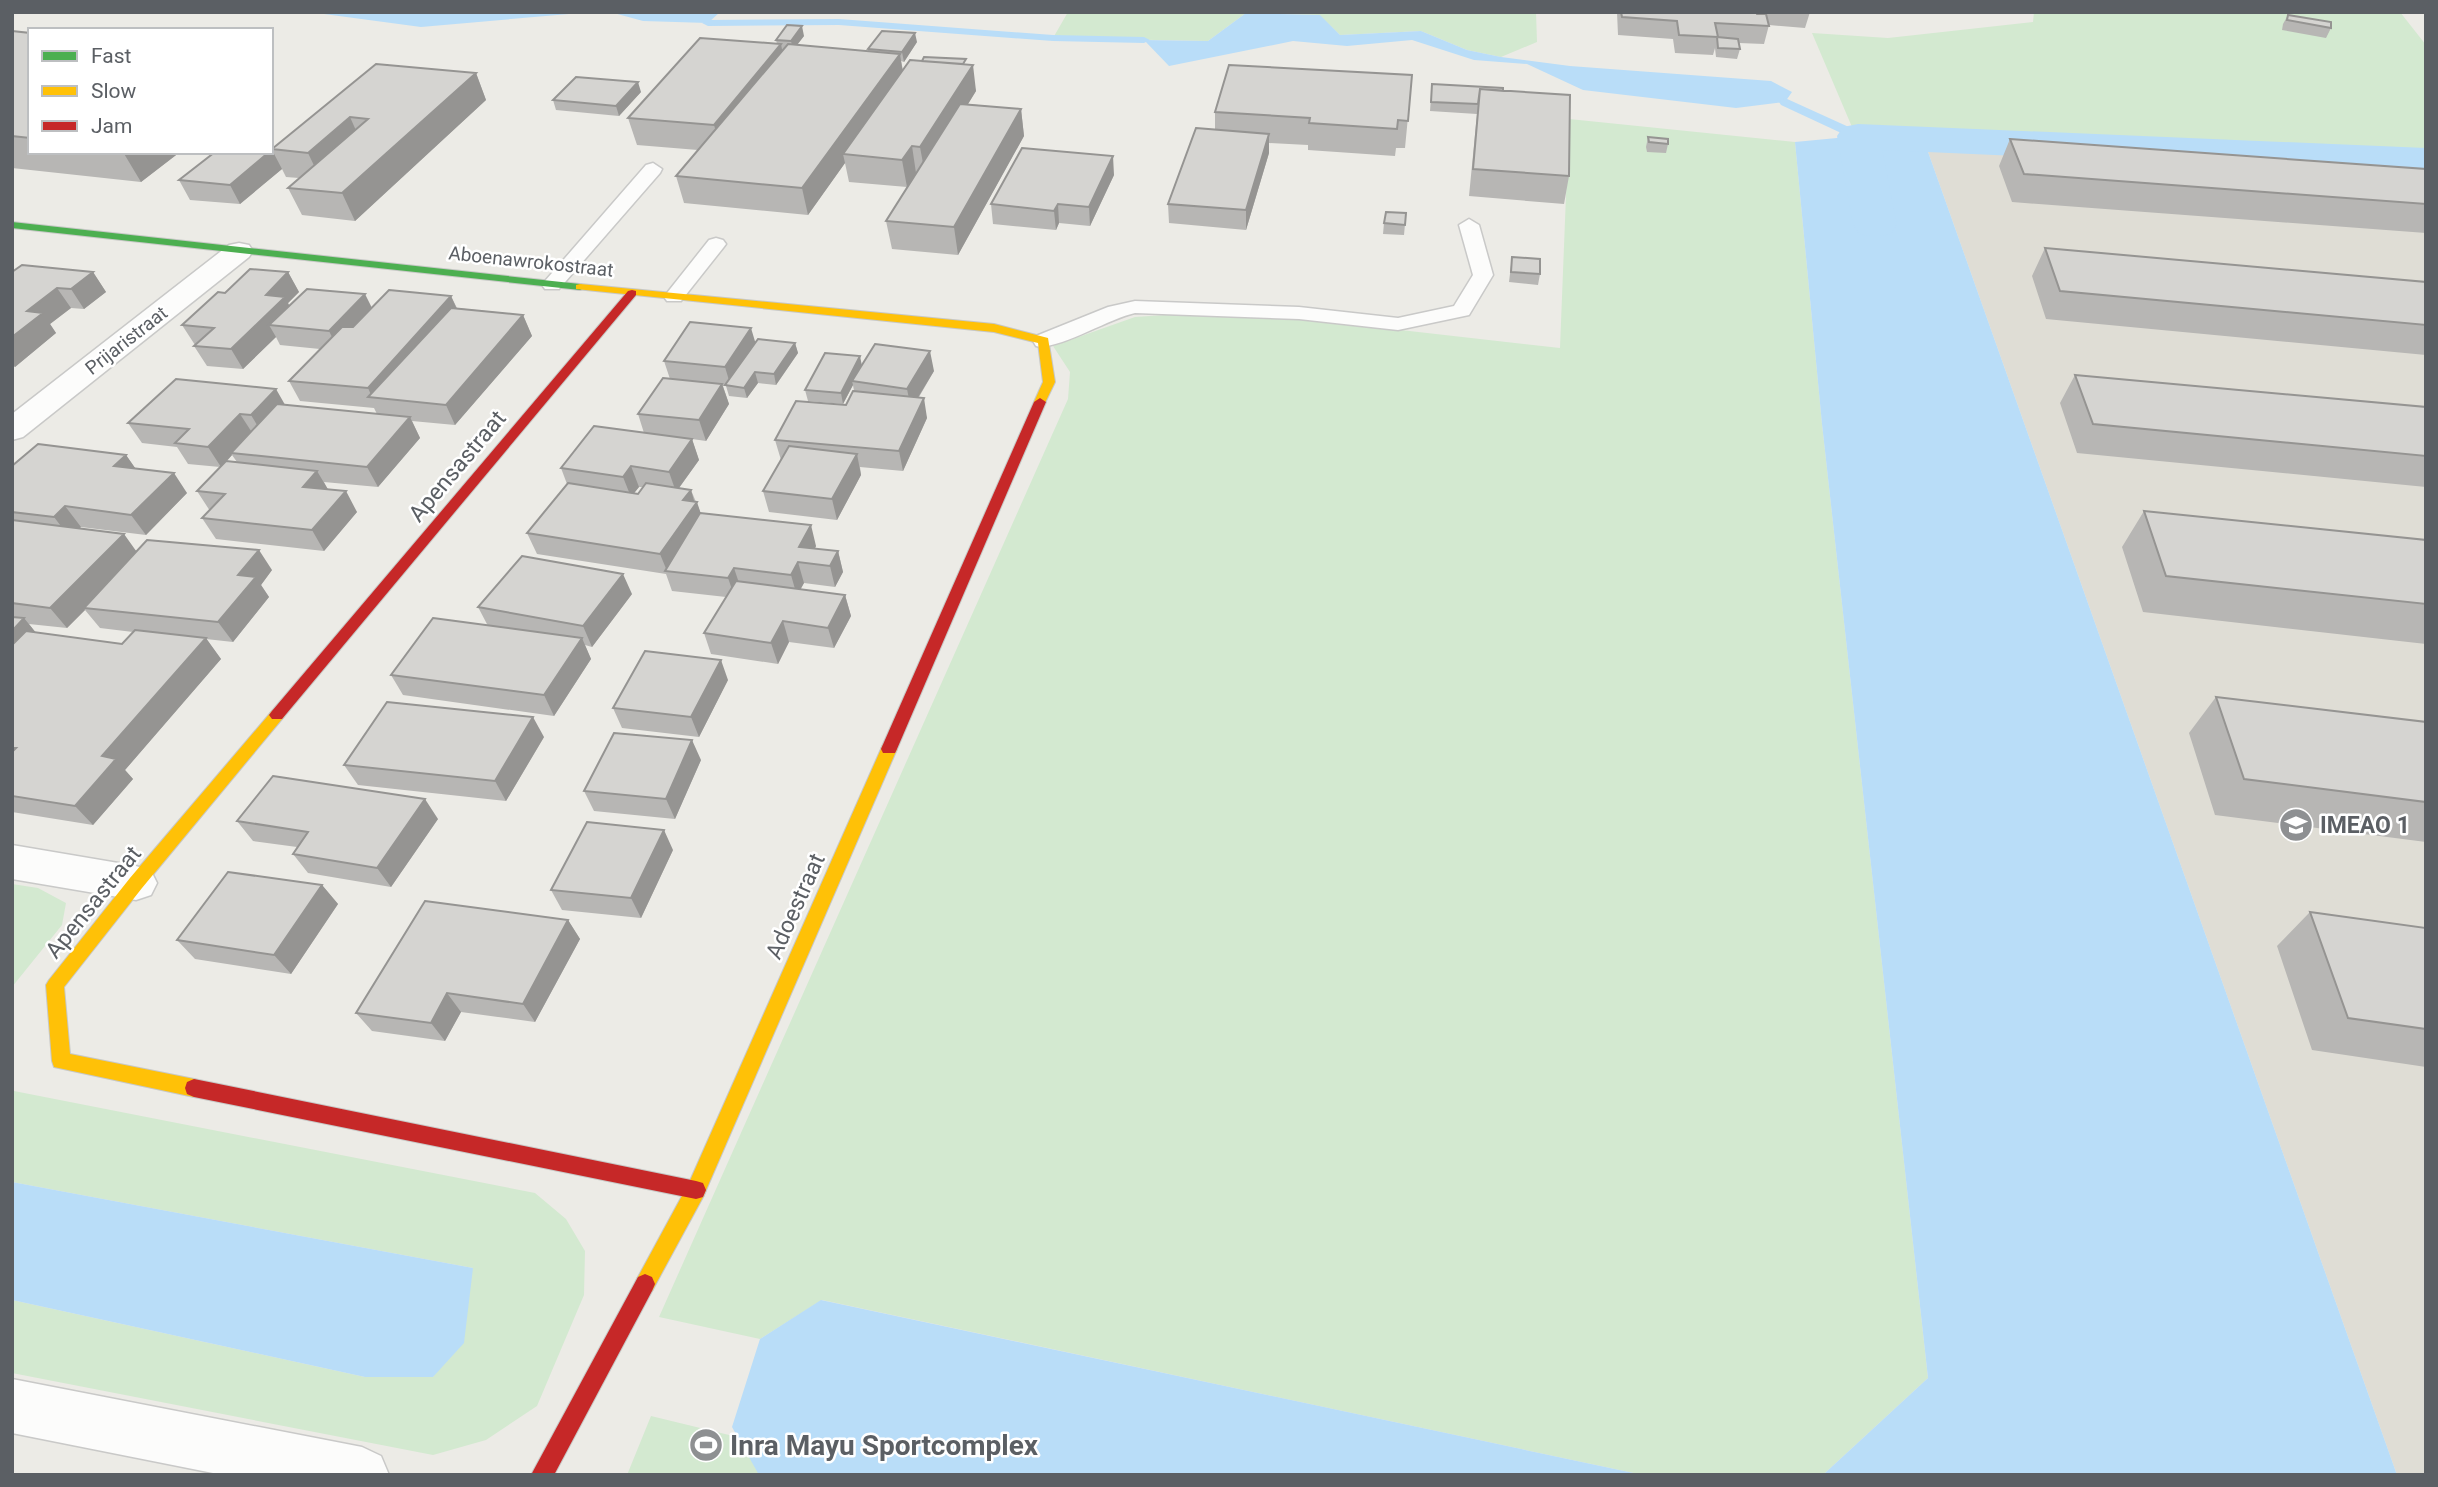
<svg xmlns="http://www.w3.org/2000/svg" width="2438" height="1487" viewBox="0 0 2438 1487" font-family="Roboto,sans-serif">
<rect width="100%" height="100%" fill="#ecebe6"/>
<path fill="#dfddd5" d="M1927,149l499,27v1299h-29z"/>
<path fill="#d3e9d0" d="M1068,12h468l1,30 -36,15 -34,-7 -46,-19 -81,4 -21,-20 -73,-2 -38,28 -155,-3z
M2034,12h366l26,33v105l-574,-23 -40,-94 76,5 145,-16z
M1569,119l226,23 27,282 106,954 -103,95 -182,2 -821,-175 -62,39 -101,-22 409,-918 2,-27 -17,-26 82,-29 60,-4 109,6 256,29z
M12,884l26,4 28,15 -4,22 -50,62z
M12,1086l2,5 521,102 31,26 19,32 -1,44 -47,111 -51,34 -53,15 -421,-82v-73l353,77h68l40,-109 -461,-86z
M651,1416l242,59h-266z"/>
<path fill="#b9ddf8" d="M268,12h324l-171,15 -97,-13z
M610,12h110l-12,11 -65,-2z
M1246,13l74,2 20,20 81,-4 46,19 34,7 69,9 201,15 21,11 -7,10 -49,6 -153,-18 -56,-26 -53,-4 -62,-20 -65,6 -54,-5 -124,25 -25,-26 64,1z
M1858,136l69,13 470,1326h-623l51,-2 103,-95 -106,-954 -27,-282z
M12,1182l461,86 -9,75 -31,34h-68l-353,-77z
M821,1300l822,175h-884l-27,-48 28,-88z"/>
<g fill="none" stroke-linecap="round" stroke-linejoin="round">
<path fill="#b9ddf8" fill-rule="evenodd" d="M839,19l214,16 91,2 6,3 -6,3 -91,-2 -214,-16 -131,1 -6,-3 6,-3z
M1785,98l77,35 2,3 -2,3h-8l-73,-34 -2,-3z"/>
<path fill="#b9ddf8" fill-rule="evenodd" d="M1858,124l568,24v26l-544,-24 15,74 -6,10 -16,3 -16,-3 -6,-10 -16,-88 6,-9z"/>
<g stroke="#c9c9c8" stroke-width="3">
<path id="lane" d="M653,163l9,6 -2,4 -101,116h-14l-3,-4 3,-4 101,-116z
M1469,219l10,6 14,50 -24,40 -71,15 -99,-11 -164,-6c-25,5 -78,38 -99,33l-3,-5 3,-5 72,-29 27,-6 164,6 99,11 56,-12 19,-31 -14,-50z
M716,238l7,2 3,4 -3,4 -42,53h-14l-3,-4 3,-4 42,-53z"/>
</g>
<g stroke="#c9c9c8" stroke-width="3">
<path id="street" d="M239,243l10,2 4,6 -4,6 -226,180 -11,3v-26l217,-169z
M12,845l124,21 15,5 6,12 -6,12 -15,5 -124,-21z
M12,1379l350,68 19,9 8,19h-166l-211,-42z"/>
</g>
<g stroke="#c7c8c6" stroke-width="2">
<path id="fast" d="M12,222l568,62 6,3 -6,3 -568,-62z"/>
</g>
<g stroke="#c7c8c6" stroke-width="2">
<path id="slow" d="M580,284l414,40 54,14 7,44 -11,23h-8l-2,-3 9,-20 -5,-39 -44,-11 -418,-43v-4z
M277,709l8,6 -3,4 -140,169 -78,99 6,67 124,25 7,3 2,6 -2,6 -7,3 -140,-30 -2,-6 -6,-76 3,-5 81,-102 142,-167z
M889,743l6,2 2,4 -194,448 -51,94 -7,3 -7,-3 -3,-7 3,-7 51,-94 192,-434 2,-4z"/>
</g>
<g stroke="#c7c8c6" stroke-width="2">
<path id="jam" d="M632,290l4,1v4l-354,424h-10l-3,-4 3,-4 356,-420z
M1040,398l6,4 -149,347 -2,4h-12l-2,-4 153,-347z
M194,1079l502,102 7,2 3,7 -3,7 -7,2 -502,-102 -7,-3 -2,-6 2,-6z
M645,1274l7,3 3,7 -3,7 -98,184h-23l107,-198z"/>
</g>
<use href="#lane" fill="#fcfcfb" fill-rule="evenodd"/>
<use href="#street" fill="#fcfcfb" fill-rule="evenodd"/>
<use href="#fast" fill="#4caf50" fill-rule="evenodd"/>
<use href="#slow" fill="#ffc107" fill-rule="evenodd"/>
<use href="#jam" fill="#c62828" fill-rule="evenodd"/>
</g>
<path fill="#b7b6b4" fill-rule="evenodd" d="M1617,12h193l-5,16 -36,-3 -5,19 -25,-1 1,6 -3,10 -21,-2 -1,-9 -2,7 -38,-2 -2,-14 -55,-4z
M2288,15l43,13 -5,10 -44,-8 1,-6z
M12,31l18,2v119h150l-39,30 -129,-14z
M804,36l-7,9 71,6v-2l49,-7 -13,20 -3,-1 2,9 64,-6 9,27 -8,13 53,5 3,27 -66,119 -66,-6 -6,-28 21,-34 -58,-5 -4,-19 -37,52 -124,-12 -8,-27 22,-26 -61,-5 -9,-27 149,-74 -1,-4z
M376,64l100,9 10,27 -131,121 -53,-6 -14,-27 11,-10 -13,-1 -4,-8 -42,35 -50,-4 -11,-20 92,-33h4z
M1412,75l-7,73h-9l-1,8 -87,-6v-5l-39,-2v10l-23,77 -77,-7 -1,-19 47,-75v-17z
M1432,84l71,7 66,85 -5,28 -95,-8 8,-82 -47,-3z
M641,92l-22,24 -63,-6 -3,-10z
M1648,137l20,7 -2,9 -19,-1 -1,-5z
M2010,139l416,30v64l-414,-31 -13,-36z
M1114,175l-24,51 -31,-3 -3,7 -63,-6 -2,-20z
M1406,213l-2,22 -21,-1 1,-11z
M2045,248l381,34v73l-380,-36 -14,-43z
M1512,257l28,17 -2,11 -29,-3z
M12,272h81l13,20 -22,17 -13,-1 -21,16 6,9 -41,34 -3,-1z
M288,272l11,20 -11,11 1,3 83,2 79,-12 6,12 66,7 9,21 -77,89 -43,-4 8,17 -42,49 -54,-5 4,8 29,22 -33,39 -108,-12 -14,-21 8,-7 -13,-20 23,-24 -32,-3 -11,-17 -35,-4 -14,-20 157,-18 92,9 -3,-6 -74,-7 -11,-20 31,-32 -40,-4 -4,-8 -33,32 -36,-3 -13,-20 1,-1 -13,-20 43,-32zM232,455l5,7 -10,-1z
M755,343h40l3,10 -22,32 -18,-2 -11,15 -18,-2 -3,-10h-3l6,18 -23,37 -14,-2 7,21 -20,28 12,2 10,24 115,32 -1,3 23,2 5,21 -8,15 -31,-4 -4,6 45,6 6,21 -17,32 -45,-6 -11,22 -67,-10 -7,-21 22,-36 -54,-6 -6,-17 -129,-20 -10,-21 40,-49 -6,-16 83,-35 -6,-19 32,-35 -6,-18zM639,487h4l-5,7 -4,-1z
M862,365l72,6 -15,26 8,21 -24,53 -43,-4 1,8 -24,45 -68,-8 -6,-21 18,-31 -6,-20 71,-35 8,-14 -1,-6 -10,19 -35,-3 -3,-11z
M2075,375l351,32v80l-349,-34 -17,-50z
M126,455l9,13 52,25 -41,42 -65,-8 -2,1 58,23 135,19 -11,15 8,12 -36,45 -27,-3 15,20 -96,111 8,9 -40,46 -81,-13v-346zM85,610l15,18 33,4 -11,12 -86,-11 -7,-9 38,4z
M2144,511l282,29v104l-283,-32 -21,-65z
M632,594l-40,53 -7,-2 6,14 -37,57 -151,-21 -12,-20 97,-49 -10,-19z
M728,680l-29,57 -77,-9 -9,-20z
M2216,697l210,25v120l-211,-27 -26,-82z
M544,737l-38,64 -148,-16 -14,-20z
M701,760l-26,59 -81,-8 -10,-20z
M438,819l-47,68 -83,-14 -15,-19 4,-7 -44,-6 -16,-20z
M673,850l-32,68 -79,-8 -11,-20z
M322,885l16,19 -47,70 -96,-15 -18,-19z
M2310,912l116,16v139l-114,-17 -35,-104z
M568,920l12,19 -45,83 -74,-10 -16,29 -73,-10 -16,-18z"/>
<path fill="#959492" d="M802,26l2,10 -11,14 -2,-9z
M915,33l2,9 -13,20 -2,-10z
M781,44l5,27 -64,81 -8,-27z
M900,54l4,26 -61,74 2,9 -37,52 -6,-27z
M973,65l3,26 -51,83 -5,-27z
M476,73l10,27 -131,121 -13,-28z
M638,82l3,10 -22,24 -3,-10z
M1021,109l3,27 -66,119 -4,-28z
M350,117l12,27 -41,36 -13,-27z
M1269,134v19l-23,77v-20z
M912,146l4,27 -9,14 -5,-27z
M272,150l10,19 -42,35 -10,-19 39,-33h2z
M123,152h57l-39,30z
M1113,156l1,19 -24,51 -1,-19z
M1058,204l1,19 -3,7 -2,-19z
M93,272l13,20 -22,17 -13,-20z
M288,272l11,20 -11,11 7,14 -26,8 7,12 -33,32 -12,-20 35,-54z
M57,288l14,20 -21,16 6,9 -41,34 -3,-5v-25l15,-26z
M365,294l10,20 -36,37 -10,-20z
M451,296l9,20 -88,81 -4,-9z
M523,315l9,21 -77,89 -9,-20z
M751,328l6,20 -26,39 -6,-20z
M795,343l3,10 -22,32 -2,-11z
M930,351l4,20 -23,38 -4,-20z
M860,356l2,10 -10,15 1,4 -10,19 -2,-11z
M755,372l3,11 -11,15 -3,-10z
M722,384l7,20 -23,37 -7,-21z
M276,389l12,21 -25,25 -12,-20z
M924,398l3,20 -24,53 -4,-20z
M240,414l13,20 -22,19 1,2 -11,12 -13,-20z
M410,417l10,21 -42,49 -11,-20z
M692,439l7,21 -23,32 -7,-20z
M857,454l4,21 -24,45 -5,-21z
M126,455l14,20 -26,-9z
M631,466l8,21 -8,10 -8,-20z
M317,471l12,20 -26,-4z
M174,473l13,20 -41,42 -15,-20z
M691,490l4,14 2,-2 7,21 -37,48 -7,-17 23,-54z
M346,491l11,21 -33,39 -12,-21z
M65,506l16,21 -11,11 -16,-21z
M811,525l5,21 -9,17 -8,-16z
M124,534l15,21 -55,53 1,2 -18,18 -17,-20z
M259,550l13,20 -11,15 8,12 -36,45 -15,-20 20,-47z
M838,551l5,21 -8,15 -5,-21z
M798,562l6,21 -7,13 -6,-21z
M734,568l7,21 -6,9 -7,-20z
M623,574l9,20 -40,53 -9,-21z
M845,595l6,21 -17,32 -6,-20z
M24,618l17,21 -29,31v-39z
M783,621l6,21 -11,22 -7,-21z
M206,638l15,21 -96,111 8,9 -40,46 -18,-19 27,-50z
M582,638l9,21 -37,57 -10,-21z
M721,660l7,20 -29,57 -8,-20z
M533,717l11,20 -38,64 -11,-20z
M692,740l9,20 -26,59 -9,-20z
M425,799l13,20 -47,68 -14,-19z
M664,830l9,20 -32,68 -10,-20z
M322,885l16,19 -47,70 -17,-19z
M568,920l12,19 -45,83 -12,-18z
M447,993l14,19 -16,29 -14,-18z"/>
<path fill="#d5d4d1" stroke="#959492" stroke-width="2" d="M1621,12h135l1,2h9l3,12 -54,-3 3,14 -39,-2 -2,-14 -55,-4z
M2288,15l43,7v6l-44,-8z
M787,25l15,1 -11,15 -15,-1z
M12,31l18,2v105l-18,-2z
M882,31l33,2 -13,19 -34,-3z
M1717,37l21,2 2,10 -22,-1z
M700,38l81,6 -67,81 -86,-7z
M788,44l112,10 -98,134 -126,-12z
M924,57l42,2 -3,5 -41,-3z
M910,60l63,5 -53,82 -8,-1 -10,14 -59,-6z
M376,64l100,9 -134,120 -54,-5 80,-69 -18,-2 -42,36 -36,-4z
M1229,65l183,10 -4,46 -10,-1 -1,9 -88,-6 1,-5 -95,-6z
M576,77l62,5 -22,24 -63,-6z
M1432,84l71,4v3l-23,-2 -2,15 -47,-2z
M1480,89l90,6 -1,81 -96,-7z
M960,104l61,5 -67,118 -68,-6z
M1196,128l73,6 -23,76 -78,-6z
M1648,137l20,2v5l-19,-2z
M2010,139l416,30v35l-402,-30z
M1022,148l91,8 -24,51 -31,-3 -4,7 -63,-7z
M215,152h54l-39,33 -51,-5z
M1386,212l20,1 -1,12 -21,-2z
M2045,248l381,34v43l-366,-34z
M1512,257l28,2v15l-29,-2z
M22,265l71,7 -22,17 -14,-1 -30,23 16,2 -31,24v-65z
M250,269l38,3 -22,23 19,2 -54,52 -37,-3 20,-18 -32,-3 36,-33 7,1z
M307,289l58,5 -36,37 -60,-6z
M389,290l62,6 -83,92 -79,-7 53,-54h11z
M451,308l72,7 -77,90 -78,-8z
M690,322l61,6 -26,39 -61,-6z
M758,339l37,4 -21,31 -19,-2 -11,16 -19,-3z
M875,344l55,7 -23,38 -55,-8z
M825,353l35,3 -19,37 -36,-3z
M2075,375l351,32v49l-333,-32z
M663,378l59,6 -23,36 -61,-6z
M176,379l100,10 -25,26 -11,-1 -32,33 -33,-4 14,-14 -61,-6z
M853,391l71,7 -25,53 -124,-11 21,-39 50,4z
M277,404l133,13 -43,50 -136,-14z
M594,426l98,13 -23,33 -38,-6 -8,11 -62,-9z
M38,444l88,11 -12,11 60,7 -43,42 -66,-9 -11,11 -42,-5v-46z
M789,446l68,8 -25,45 -69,-8z
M226,461l91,10 -14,16 43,4 -34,39 -110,-12 23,-24 -28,-3z
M568,483l70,11 8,-11 45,7 -8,10 14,2 -37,52 -133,-21z
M2144,511l282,29v64l-260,-28z
M700,513l111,12 -12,22 39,4 -8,15 -32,-4 -7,13 -57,-7 -6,10 -63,-7z
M12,520l112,14 -74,74 -38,-5z
M147,540l112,10 -21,25 18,2 -38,45 -134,-14z
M522,556l101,18 -40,52 -105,-19z
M736,581l109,14 -17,33 -45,-7 -12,22 -67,-10z
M12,617l12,1 -12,13z
M433,618l149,20 -38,57 -153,-20z
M135,630l71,8 -104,118 14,3 -41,47 -63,-10v-44l4,-4h-4v-103l14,-14 96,13z
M645,651l76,9 -30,57 -78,-9z
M2216,697l210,25v80l-182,-23z
M387,702l146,15 -38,64 -151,-16z
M614,733l78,7 -26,59 -82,-8z
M273,776l152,23 -48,69 -84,-14 15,-22 -71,-11z
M587,822l77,8 -33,68 -80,-8z
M228,872l94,13 -48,70 -97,-15z
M425,901l143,19 -45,84 -76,-11 -16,30 -75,-10z
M2310,912l116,16v101l-78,-11z"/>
<defs>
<g id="school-disc" transform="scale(1.75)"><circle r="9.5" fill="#8e9092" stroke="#fff"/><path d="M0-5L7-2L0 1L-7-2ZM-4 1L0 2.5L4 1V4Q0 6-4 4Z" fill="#fff"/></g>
<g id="stadium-disc" transform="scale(1.75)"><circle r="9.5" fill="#8e9092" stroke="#fff"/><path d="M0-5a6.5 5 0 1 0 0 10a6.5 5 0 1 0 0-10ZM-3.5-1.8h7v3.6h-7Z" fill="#fff"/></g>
</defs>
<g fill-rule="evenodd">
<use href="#school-disc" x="2296" y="825"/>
<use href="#stadium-disc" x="706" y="1445"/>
</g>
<g text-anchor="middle" stroke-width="5" stroke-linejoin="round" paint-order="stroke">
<g font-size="19" fill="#5b5f64" stroke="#fff">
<text transform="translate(531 261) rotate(6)" y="7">Aboenawrokostraat</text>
<text transform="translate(126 340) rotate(-38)" y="7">Prijaristraat</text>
</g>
<g font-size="23" fill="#5b5f64" stroke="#fff">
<text transform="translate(457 466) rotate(-50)" y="8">Apensastraat</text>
<text transform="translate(93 902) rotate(-51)" y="8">Apensastraat</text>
<text transform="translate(795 906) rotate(-66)" y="8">Adoestraat</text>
</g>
<g font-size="23" font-weight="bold" fill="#5b5f64" stroke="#fff" text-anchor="start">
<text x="2320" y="833">IMEAO 1</text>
</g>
<g font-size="28" font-weight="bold" fill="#5b5f64" stroke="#fff" text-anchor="start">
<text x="730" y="1455">Inra Mayu Sportcomplex</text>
</g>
</g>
<rect width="2438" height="1487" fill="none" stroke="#5b5f64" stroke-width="28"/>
<rect x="28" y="28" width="245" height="126" fill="#ffffff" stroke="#bdbfc1" stroke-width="2"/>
<rect x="42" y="51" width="35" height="10" fill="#4caf50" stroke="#bdbfc1" stroke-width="2"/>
<text x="91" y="63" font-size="21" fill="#5b5f64">Fast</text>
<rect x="42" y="86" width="35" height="10" fill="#ffc107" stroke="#bdbfc1" stroke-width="2"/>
<text x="91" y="98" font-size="21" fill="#5b5f64">Slow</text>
<rect x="42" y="121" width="35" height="10" fill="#c62828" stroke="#bdbfc1" stroke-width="2"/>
<text x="91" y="133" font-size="21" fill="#5b5f64">Jam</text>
</svg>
